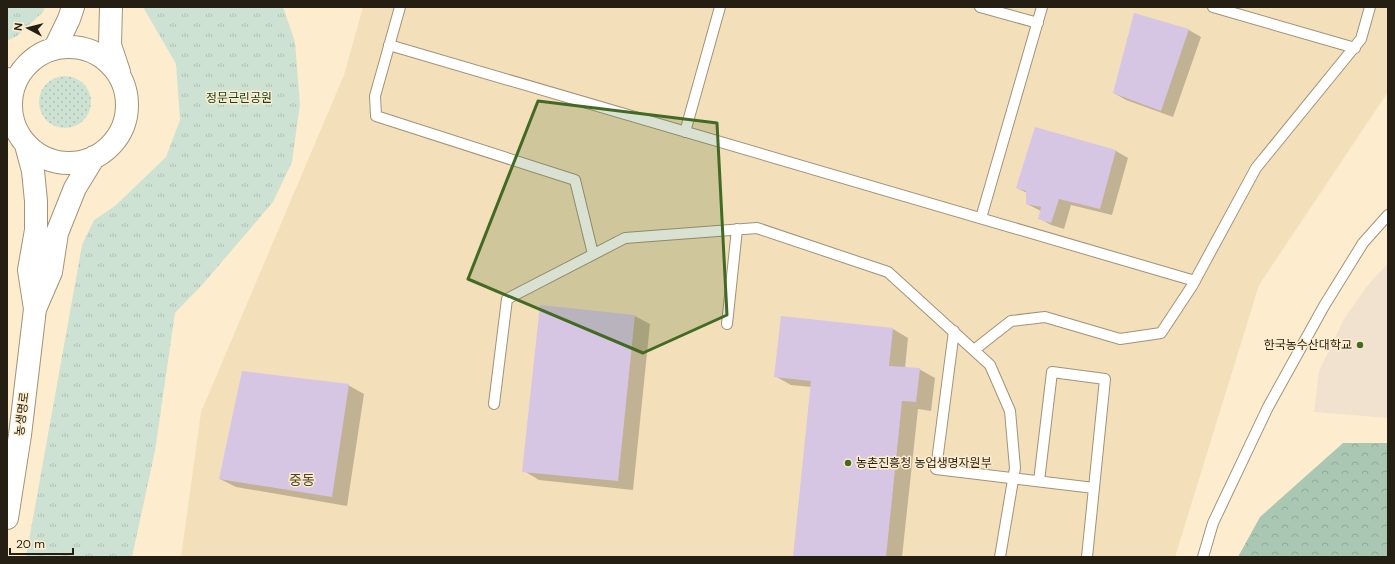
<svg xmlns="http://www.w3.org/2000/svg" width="1395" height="564" viewBox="0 0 1395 564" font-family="'DM Sans','Noto Sans KR',sans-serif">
<defs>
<pattern id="grass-dots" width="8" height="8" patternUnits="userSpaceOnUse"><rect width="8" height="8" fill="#cee2d4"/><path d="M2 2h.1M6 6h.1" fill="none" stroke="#b1c1b5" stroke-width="1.8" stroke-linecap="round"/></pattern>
<pattern id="forest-crowns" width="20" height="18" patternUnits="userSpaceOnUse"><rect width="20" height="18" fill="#a9c7b2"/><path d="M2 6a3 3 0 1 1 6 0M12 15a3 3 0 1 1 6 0" fill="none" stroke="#91aa98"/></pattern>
<pattern id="park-tufts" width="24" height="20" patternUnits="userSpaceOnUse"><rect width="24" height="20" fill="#cee2d4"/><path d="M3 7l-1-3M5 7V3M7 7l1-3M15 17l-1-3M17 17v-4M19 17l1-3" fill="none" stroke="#b1c1b5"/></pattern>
</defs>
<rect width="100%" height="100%" fill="#fdedce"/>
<path fill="#f3dfba" d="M363,7h1025v85l-129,193 -84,272h-994l20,-145 143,-337z"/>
<path fill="#f1e2cf" d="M1388,263v155l-74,-6 5,-41 25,-52 24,-34z"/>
<path fill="url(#grass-dots)" d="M39 102a26 26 0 1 1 52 0a26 26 0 1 1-52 0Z"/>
<path fill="url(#forest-crowns)" d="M1343,443h45v114h-150l22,-40z"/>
<path fill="url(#park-tufts)" d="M7,7h38l-2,5 -26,24 -10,5z
M143,7h140l12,35 5,62 -8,58 -19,40 -70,82 -28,29 -20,138 -23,106h-106l56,-312 12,-25 21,-14 51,-49 14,-37 -4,-56z"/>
<path fill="#0003" d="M1135,14l54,16 12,7 -28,80 -47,-17 -12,-7z
M1036,128l80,23 12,7 -16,57 -41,-10 -7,24 -13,-4 -12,-7 2,-7 -14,-7v-11l-10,-5z
M635,316l15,8 -17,166 -94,-10 -15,-9z
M893,329l15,9 -3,30 14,1 16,9 -4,33 -13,-2 -16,148h-108l18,-170 -21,-2 -16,-9z
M348,385l16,9 -17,112 -111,-19 -16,-8z"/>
<path fill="#d6c6e4" d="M1134,13l55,16 -28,82 -48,-18z
M1035,127l81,23 -16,59 -41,-10 -8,24 -13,-4 3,-12 -15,-3v-13l-10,-3z
M540,305l95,10 -17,166 -96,-9z
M781,316l112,12 -4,38 31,2 -4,34 -14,-1 -16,156h-93l18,-176 -37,-4z
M242,371l107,13 -17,113 -113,-18z"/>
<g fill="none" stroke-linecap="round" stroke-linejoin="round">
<g stroke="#a29377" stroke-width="12">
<path id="service" d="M400,7l-25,89 1,20 199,64 18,74
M980,7l58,16
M1213,7l142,41
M389,45l806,236
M685,132l35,-125
M981,218l61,-211
M727,324l10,-95
M954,331l-18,138 158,19
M974,350l37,-29 34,-4 75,22 41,-6 31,-47 64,-118 105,-129 9,-32
M494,404l13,-105 118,-61 132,-10 131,44 102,93 20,46 5,57 -15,89
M1039,481l13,-109 53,7 -18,178
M1203,557l10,-34 55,-116 56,-101 39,-63 25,-28"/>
</g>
<g stroke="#a29377" stroke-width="22">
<path id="minor" d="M7,78l9,2
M7,124l7,2"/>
</g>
<g stroke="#a29377" stroke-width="24">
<path id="tertiary" d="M111,7l-1,38 9,27
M11 105a58 58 0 1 1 116 0a58 58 0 1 1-116 0Z
M55,48l14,-29 4,-12
M35,309l16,-37 6,-39 18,-45 19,-31
M7,518l13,-83 15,-126 -6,-39 7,-40v-29l-3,-30 -7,-26"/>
</g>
<use href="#service" stroke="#fff" stroke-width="10"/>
<use href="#minor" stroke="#fff" stroke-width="20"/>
<use href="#tertiary" stroke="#fff" stroke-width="22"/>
</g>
<path fill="#426a25" fill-opacity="0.2" stroke="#426a25" stroke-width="3" stroke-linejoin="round" d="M538,101l179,22 10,192 -84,38 -175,-74z"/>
<g fill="#426a25" stroke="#fdedce" stroke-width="1.5">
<circle cx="1360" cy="345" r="4"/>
<circle cx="848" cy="463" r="4"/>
</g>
<g text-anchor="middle" stroke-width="3" stroke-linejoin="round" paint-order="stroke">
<g font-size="12" fill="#0f4325" stroke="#fdedce">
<text x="239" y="102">정문근린공원</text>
</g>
<g font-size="12" fill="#241e13" stroke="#fdedce" text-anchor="end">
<text x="1352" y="349">한국농수산대학교</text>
<text x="856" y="467" text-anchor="start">농촌진흥청 농업생명자원부</text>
</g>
<g font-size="12" fill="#241e13" stroke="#fdedce">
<text transform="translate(22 414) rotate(-83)" y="4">농생명로</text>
</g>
<g font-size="14" fill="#504329" stroke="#fdedce">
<text x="302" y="485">중동</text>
</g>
</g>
<rect width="1395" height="564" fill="none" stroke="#241e13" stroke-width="16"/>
<g transform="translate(28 28) rotate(277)" stroke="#fdedce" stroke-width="3" paint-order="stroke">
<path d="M0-3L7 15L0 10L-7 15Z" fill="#241e13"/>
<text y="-6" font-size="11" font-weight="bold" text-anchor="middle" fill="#241e13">N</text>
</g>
<path d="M10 548v6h63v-6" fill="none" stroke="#241e13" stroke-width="2"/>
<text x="16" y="548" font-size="12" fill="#241e13" stroke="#fdedce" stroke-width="3" paint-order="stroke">20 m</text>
</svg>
